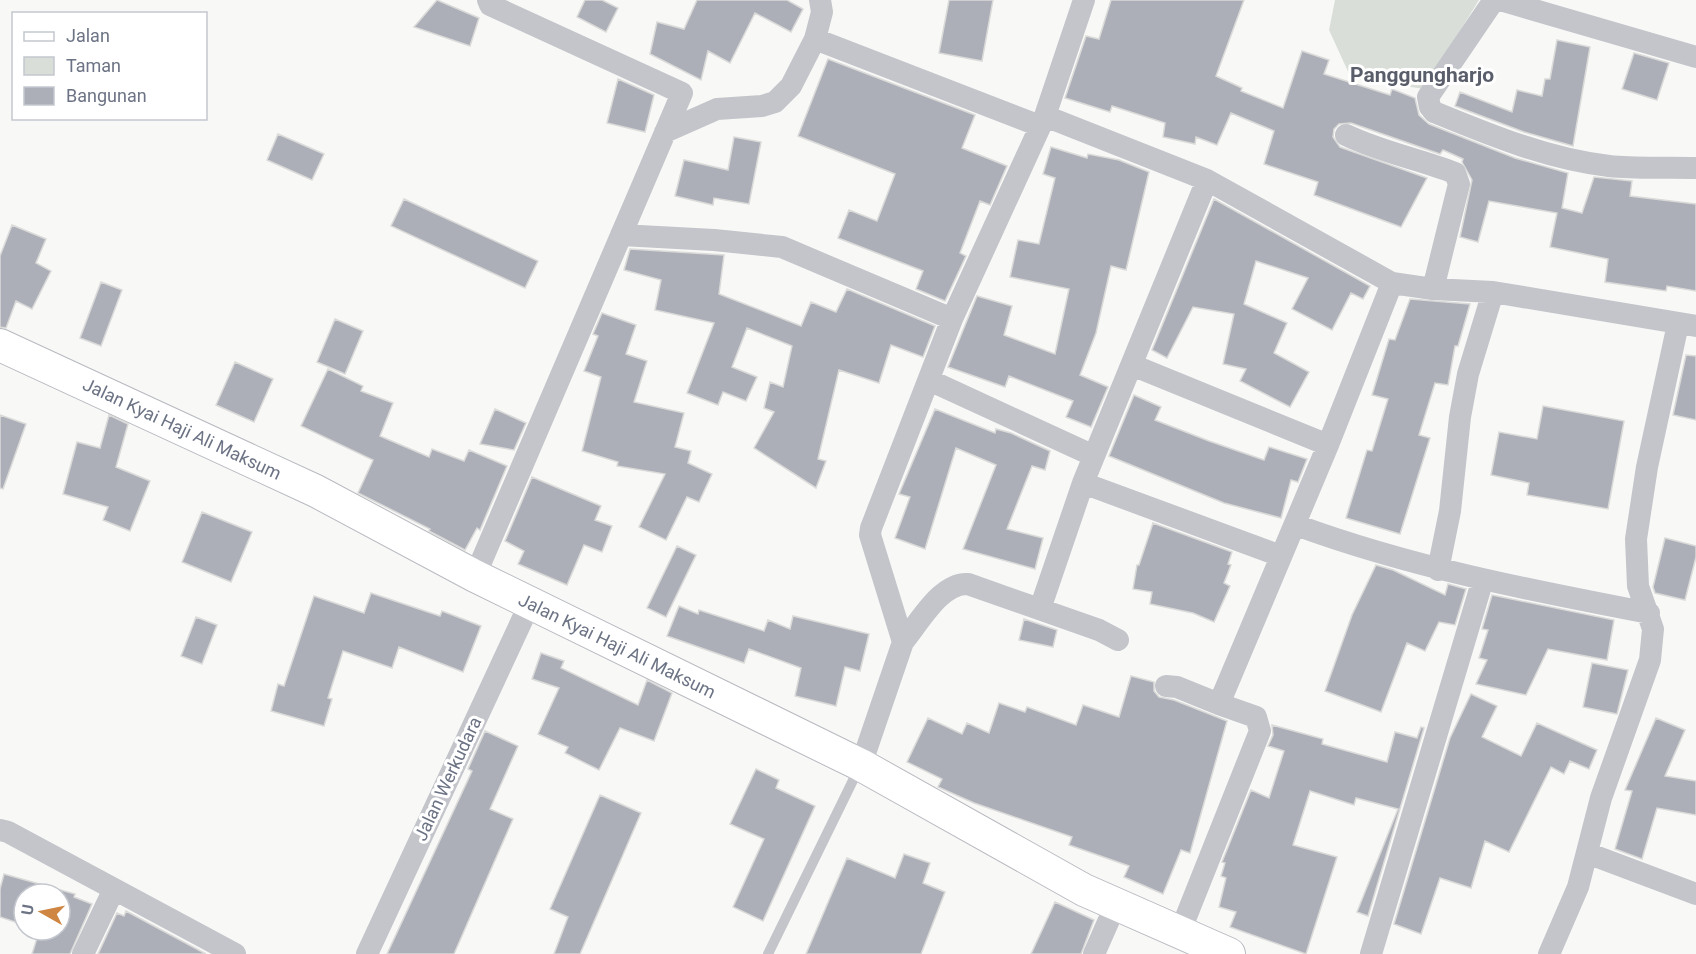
<svg xmlns="http://www.w3.org/2000/svg" width="1696" height="954" viewBox="0 0 1696 954" font-family="Roboto,sans-serif">
<rect width="100%" height="100%" fill="#f8f9f7"/>
<path fill="#d9dfd8" d="M1335,0h144l-55,89 -73,-11 -22,-48z"/>
<path fill="#acafb8" stroke="#dadad9" stroke-width="1.5" d="M437,0l42,18 -9,28 -56,-19z
M585,0h17l16,8 -12,24 -29,-15z
M697,0h90l16,9 -12,23 -36,-19 -25,50 -22,-12 -7,29 -51,-26 7,-32 27,7z
M949,0h44l-11,61 -43,-8z
M1111,0h133l-28,76 26,12 -1,3 42,17 19,-57 27,9 -5,14 66,21 2,-6 23,9 4,17 10,9 86,34 53,15 -6,35 20,5 12,-36 38,4 -2,15 66,8v87l-29,-5 -1,5 -61,-9 3,-23 -58,-12 7,-34 -68,-12 -11,41 -18,-5 12,-57 -10,-18 1,-3 -20,-9 -3,4 -89,-31 -12,1 -5,5 -1,8 7,10 87,31 -26,49 -87,-32 4,-13 -54,-18 10,-33 -43,-18 -14,32 -21,-8 -1,7 -32,-7 2,-14 -53,-17 -2,6 -45,-14 21,-62 13,3z
M1557,40l33,7 -17,99 -49,-14 -69,-26 5,-14 52,20 5,-22 25,6 3,-17h5z
M1634,53l35,10 -12,37 -35,-11z
M828,59l147,56 -13,33 45,18 -17,39 -10,-4 -20,52 6,3 -21,45 -29,-12 7,-18 -85,-33 11,-28 28,11 18,-47 -97,-38z
M618,79l36,16 -9,37 -38,-9z
M278,134l46,20 -12,26 -45,-20z
M734,137l27,5 -12,62 -35,-6 -1,7 -38,-9 9,-36 44,10z
M1051,147l36,11 1,-4 31,6 30,12 -23,98 -15,-4 -15,67 -16,42 28,12 -17,40 -25,-10 7,-16 -64,-25 -4,11 -57,-20 29,-71 35,10 -8,29 51,19 14,-65 -59,-12 8,-37 21,4 16,-66 -12,-4z
M404,199l134,62 -13,27 -134,-62z
M1214,199l156,87 -7,13 -12,-6 -19,37 -40,-21 16,-31 -52,-17 -12,43 43,19 -13,30 35,19 -19,35 -50,-26 6,-12 -23,-5 11,-50 -41,-7 -26,51 -15,-8z
M12,225l34,14 -10,24 15,8 -19,38 -16,-8 -10,27 -6,-1v-71z
M630,249l94,6 -5,39 82,32 10,-24 25,10 11,-23 88,37 -12,31 -32,-12 -12,38 -40,-13 -21,89 8,2 -10,27 -62,-40 20,-36 -10,-4 6,-26 13,5 9,-41 -45,-18 -15,39 25,10 -11,24 -23,-9 -5,13 -31,-12 27,-70 -59,-13 6,-30 -37,-10z
M101,282l21,8 -21,56 -21,-8z
M1410,299l60,5 -12,42h-3l-7,39 -13,-2 -16,52 11,3 -30,96 -54,-16 21,-68 5,1 16,-52 -16,-4 17,-56 6,1z
M602,313l34,12 -10,29 21,7 -13,41 50,11 -9,34 16,4 -3,12 24,11 -13,28 -12,-5 -21,43 -27,-13 26,-53 -48,-8 1,-4 -36,-11 19,-74 -17,-6 14,-35 -5,-2z
M335,319l28,12 -18,43 -28,-12z
M1686,355l10,1v64l-23,-5z
M235,362l38,17 -19,43 -38,-17z
M328,369l35,17 -2,5 32,12 -13,33 49,21 3,-8 32,12 5,-11 38,16 -27,64 -3,-2 -12,22 -36,-19 1,-2 -72,-36 15,-33 -72,-34z
M1134,395l27,12 -6,13 54,21 55,19 5,-13 38,12 -9,23 -7,-2 -10,38 -57,-15 -115,-47z
M1543,406l81,15 -16,88 -81,-14 2,-12 -38,-8 8,-43 38,7z
M495,409l31,14 -12,27 -34,-6z
M935,409l60,24 1,-4 15,4 39,18 -5,19 -13,-4 -25,63 36,9 -8,31 -72,-20 33,-84 -40,-17 -31,101 -30,-11 15,-41 -11,-3z
M0,415l26,9 -23,65 -3,-1z
M109,415l19,9 -12,43 34,14 -20,50 -27,-11 5,-13 -45,-13 14,-52 23,6z
M532,477l69,29 -6,14 17,6 -10,26 -18,-7 -17,40 -49,-21 6,-13 -19,-10z
M202,512l50,20 -21,50 -49,-20z
M1153,523l79,29 -4,12 3,1 -7,18 6,3 -16,36 -21,-9 -43,-9 2,-12 -19,-3 4,-24h2z
M1665,538l31,8v11l-11,43 -30,-7 -2,-6z
M677,546l19,9 -30,62 -19,-9z
M1376,565l17,5 52,25 3,-11 18,5 -11,36 -16,-3 -14,29 -18,-8 -26,69 -56,-21 27,-76z
M371,593l69,23 2,-5 39,15 -18,46 -64,-25 -7,21 -49,-17 -15,47 4,1 -8,27 -53,-15 7,-27 6,2 30,-90 50,17z
M1492,595l122,25 -7,40 -59,-11 -22,46 -50,-11 11,-24 -8,-2 9,-28 -6,-1z
M679,606l19,8 1,-4 65,21 4,-11 22,9 3,-13 76,18 -9,37 -15,-4 -9,39 -41,-10 6,-28 -52,-19 -5,14 -77,-27z
M196,617l21,8 -15,39 -21,-8z
M1024,619l33,11 -4,17 -34,-7z
M541,653l23,8 -3,7 77,37 9,-25 25,13 -18,48 -34,-13 -21,42 -34,-17 3,-6 -30,-13 21,-46 -27,-9z
M1592,663l36,7 -11,44 -34,-7z
M1131,676l23,6v9l5,6 15,3 53,21 -37,132 -9,-3 -18,44 -39,-17 5,-11 -60,-21 3,-8 -98,-34 -36,-16 4,-8 -35,-17 21,-44 34,16 5,-11 22,10 10,-30 26,9 2,-5 49,18 7,-20 36,12z
M1471,694l26,12 -15,31 39,19 16,-33 60,27 -8,19 -19,-8 -6,13 -13,-7 -42,85 -24,-11 -14,47 -31,-10 -19,56 -27,-10 56,-186z
M1656,718l29,12 -20,46 31,5v34l-39,-7 -15,51 -27,-10 17,-58 -7,-1z
M1272,725l51,14 -1,5 65,18 8,-30 22,6 4,-11 3,1 -56,188 -11,-4 41,-103 -42,-11 -2,7 -44,-14 -17,54 44,12 -31,97 -76,-27 6,-15 -17,-5 7,-29 -5,-2 4,-13 -3,-1 29,-72 18,8 15,-47 -16,-5 5,-11z
M485,731l33,15 -28,63 23,10 -59,135h-67l85,-183 -4,-2z
M756,769l23,11 -3,8 39,18 -52,115 -30,-14 31,-68 -34,-15z
M600,795l41,18 -61,141h-26l14,-37 -18,-8z
M904,854l26,9 -7,20 22,9 -24,62h-115l41,-96 48,20z
M4,874l71,20 -1,3 18,7 -22,50h-38l6,-19 -5,-1 1,-4h26v-36h-36v31l-24,-8v-28z
M1055,902l39,18 -13,34h-50z
M126,911l80,43h-108l19,-41 7,3z"/>
<g fill="none" stroke-linecap="round" stroke-linejoin="round">
<g stroke="#b8bac0" stroke-width="34">
<path id="secondary" d="M0,345l316,146 159,85 386,189 223,125 145,64"/>
</g>
<path stroke="#c3c5ca" stroke-width="10" d="M768,954l92,-188"/>
<path stroke="#c3c5ca" stroke-width="22" d="M820,0l2,12 -7,27 225,87
M1494,0l-66,97 2,10 4,5c56,23 114,47 175,54 28,3 58,1 87,2
M1500,0l196,57
M1045,116l39,-116
M665,132l52,-23 45,-3 13,-4 16,-16 24,-47
M1346,135c35,17 73,24 109,38l4,11 -26,105
M621,235l93,5 68,7 170,72
M1132,365l196,80
M929,380l165,76
M1083,483l198,73
M1296,525c114,42 233,65 353,88
M1438,570l12,-59 10,-94 8,-43 25,-82
M475,576l207,-483 -192,-88 -2,-5
M1040,609l43,-126 124,-303
M903,642c16,-19 38,-60 65,-58l131,46 19,10
M1166,686l11,1 42,17
M861,765l42,-123 -33,-107 1,-7 81,-209 93,-203 162,64 185,103 41,6 60,3 203,34
M0,830l8,2 227,122
M1587,853l109,41
M1180,932l80,-201 -4,-14 -37,-13 109,-259 64,-162
M83,954l31,-65
M367,954l163,-351
M1094,954l22,-50
M1371,954l112,-375
M1549,954l29,-67 23,-89 49,-138 3,-31 -15,-43 -2,-47 11,-72 31,-143"/>
<use href="#secondary" stroke="#fff" stroke-width="32"/>
</g>
<g text-anchor="middle" stroke-width="6" stroke-linejoin="round" paint-order="stroke">
<g font-size="18" fill="#6c7384" stroke="#fff">
<text transform="translate(182 429) rotate(25)" y="6">Jalan Kyai Haji Ali Maksum</text>
<text transform="translate(617 646) rotate(26)" y="6">Jalan Kyai Haji Ali Maksum</text>
<text transform="translate(448 779) rotate(-65)" y="6">Jalan Werkudara</text>
</g>
<g font-size="21" font-weight="bold" fill="#595e6a" stroke="#fff">
<text x="1422" y="82">Panggungharjo</text>
</g>
</g>
<rect x="12" y="12" width="195" height="108" fill="#ffffff" stroke="#c4c7ce" stroke-width="1.5"/>
<rect x="24" y="32" width="30" height="9" fill="#ffffff" stroke="#c4c7ce" stroke-width="1.5"/>
<text x="66" y="42" font-size="18" fill="#6c7384">Jalan</text>
<rect x="24" y="57" width="30" height="18" fill="#d9dfd8" stroke="#c4c7ce" stroke-width="1.5"/>
<text x="66" y="72" font-size="18" fill="#6c7384">Taman</text>
<rect x="24" y="87" width="30" height="18" fill="#acafb8" stroke="#c4c7ce" stroke-width="1.5"/>
<text x="66" y="102" font-size="18" fill="#6c7384">Bangunan</text>
<g transform="translate(42 912) rotate(279)"><circle r="28" fill="#ffffff" stroke="#c4c7ce" stroke-width="1.5"/>
<path d="M0-4.5L10 22L0 15L-10 22Z" fill="#ce8642"/>
<text y="-9" font-size="16" font-weight="bold" text-anchor="middle" fill="#6c7384">U</text>
</g>
</svg>
